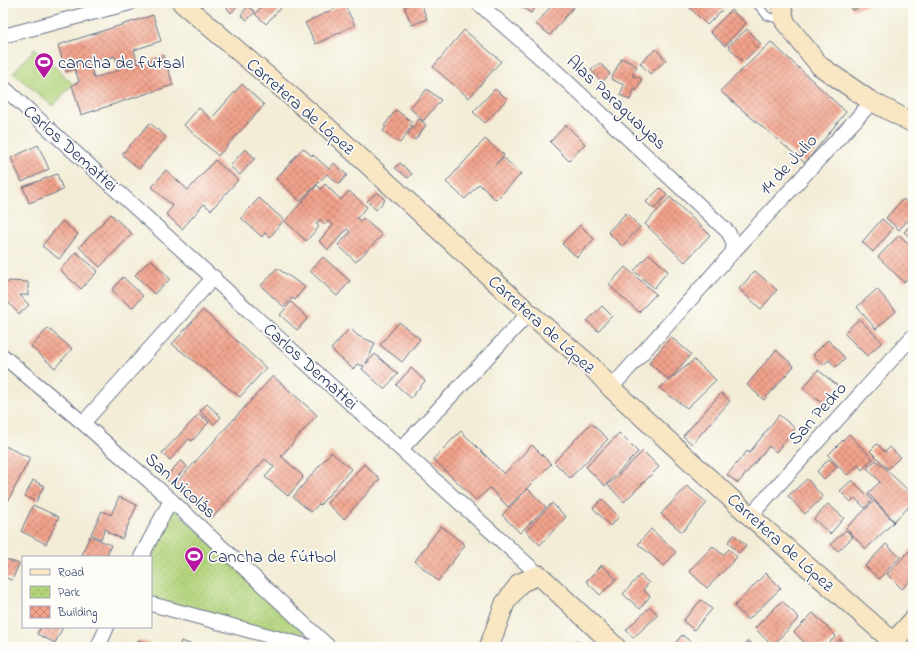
<svg xmlns="http://www.w3.org/2000/svg" width="916" height="650" viewBox="0 0 916 650" font-family="'Indie Flower',sans-serif">
<defs>
<pattern id="park-dots" width="8" height="8" patternUnits="userSpaceOnUse"><rect width="8" height="8" fill="#b2d37b"/><path d="M2 2h.1M6 6h.1" fill="none" stroke="#98b56d" stroke-width="1.8" stroke-linecap="round"/></pattern>
<pattern id="building-cross-hatch" width="8" height="8" patternUnits="userSpaceOnUse"><rect width="8" height="8" fill="#f2a28b"/><path d="M0 0l8 8M0 8l8-8" fill="none" stroke="#c38475"/></pattern>
</defs>
<rect width="100%" height="100%" fill="#fdfcf7"/>
<filter id="ink" filterUnits="userSpaceOnUse"><feTurbulence type="fractalNoise" baseFrequency=".025" numOctaves="2"/><feDisplacementMap in="SourceGraphic" scale="8" xChannelSelector="R" yChannelSelector="G"/><feConvolveMatrix kernelMatrix="1 2 1 2 8 2 1 2 1" color-interpolation-filters="sRGB"/></filter>
<filter id="wash" filterUnits="userSpaceOnUse"><feTurbulence type="fractalNoise" baseFrequency=".012" numOctaves="4" result="noise"/><feDisplacementMap in="SourceGraphic" scale="16" xChannelSelector="R" yChannelSelector="G"/><feGaussianBlur stdDeviation="0.9" result="paint"/><feColorMatrix in="noise" values="0 0 0 0 0 0 0 0 0 0 0 0 0 0 0 0 0 1.4 0 .05"/><feComposite in="paint" operator="in"/></filter>
<g filter="url(#wash)">
<rect width="100%" height="100%" fill="#f3edd7"/>
<path fill="#b2d37b" stroke="#66816c" d="M35,48l38,36 -20,22 -40,-33z"/>
<path fill="url(#park-dots)" stroke="#66816c" d="M172,506l147,141 -168,-46v-44h-7z"/>
<g id="blocks">
<path fill="url(#building-cross-hatch)" fill-rule="evenodd" d="M231,3h9l-9,10 -4,-5z
M265,3h20l-19,21 -11,-10z
M412,3h9l6,16 -15,6 -8,-18z
M516,3h22l-7,10z
M554,3h23l-27,32 -14,-11z
M691,3h33l3,2 -20,20 -19,-19z
M850,3h27l-25,7z
M344,4l11,21 -39,19 -11,-21z
M248,6l7,6 -8,8 -6,-5z
M731,10l15,13 -21,23 -15,-14z
M153,15l8,26 -27,9 4,14 26,-9 9,30 -92,30 -9,-30 7,-3 -4,-13 -9,3 -8,-27zM115,56l4,14 -25,8 -4,-14z
M747,29l14,15 -18,18 -15,-16z
M464,30l37,31 -32,37 -36,-31z
M771,42l75,70 -41,51 -85,-72z
M656,49l10,11 -16,14 -10,-11z
M622,58l15,8 -5,9 10,4 -6,12 -2,-1 -4,10 -10,-5 4,-10 -13,-6z
M600,63l10,11 -8,8 -11,-12z
M242,84l22,21 -46,51 -34,-31 15,-17 12,11z
M427,89l14,11 -18,21 -13,-13z
M495,89l12,10 -22,24 -12,-11z
M396,110l16,12 -2,2 2,2 -12,17 -17,-12 3,-4 -2,-1z
M419,119l7,6 -11,15 -7,-6z
M150,123l16,14 -27,32 -17,-15z
M566,125l19,19 -16,17 -19,-19z
M485,139l19,16 -9,10 8,-8 18,17 -25,26 -17,-16 -14,15 -19,-17z
M38,145l11,24 -27,13 -11,-24z
M303,148l9,8 1,-1 16,14 5,-6 13,12 -8,9 -12,-10 -27,27 -24,-22z
M245,149l10,9 -15,17 -10,-9z
M215,160l23,20 -27,30 -7,-6 -22,25 -16,-15 7,-8 -21,-19 14,-17 22,20z
M400,163l12,11 -4,4 -13,-10z
M57,174l6,16 -34,13 -6,-16z
M325,184l16,16 8,-9 18,16 -10,11 3,3 3,-3 19,17 -26,27 -18,-17 12,-13 -3,-3 -19,21 -9,-9 14,-16 -4,-4 -4,3 -5,-5 -4,5 3,3 -13,14 -21,-20 32,-36 4,4z
M660,188l7,7 -13,14 -8,-7z
M377,192l8,8 -9,10 -9,-9z
M670,197l40,38 -25,27 -40,-38z
M259,198l25,22 -14,17 -5,-4 -3,4 -21,-19z
M903,199l10,9v7l-14,15 -13,-12z
M626,213l14,14 -18,19 -14,-14z
M111,214l21,20 -32,33 -21,-20z
M882,219l11,10 -20,23 -11,-10z
M62,221l16,13 -19,25 -17,-13z
M913,222v18l-9,-8z
M580,225l14,14 -17,18 -15,-13z
M899,235l14,13v25l-9,9 -26,-25z
M76,252l22,19 -17,18 -21,-19z
M649,254l19,17 -14,17 -20,-17z
M323,257l27,24 -13,15 -27,-25z
M151,259l19,20 -16,15 -19,-19z
M625,267l31,27 -17,18 -30,-27z
M277,268l28,19 -10,13 -3,-2 -8,9 -23,-21z
M755,271l22,19 -16,19 -22,-20z
M123,277l20,19 -11,12 -20,-18z
M9,281l19,1v13h-8l9,10 -10,9 -12,-13 -4,7v-21z
M877,289l19,22 -20,18 -19,-22z
M291,302l17,16 -11,12 -17,-15z
M602,306l10,10 -14,15 -11,-10z
M203,310l63,58 -26,29 -68,-53z
M859,319l23,23 -15,14 -23,-23z
M399,322l21,17 -18,23 -22,-17z
M48,328l24,21 -17,19 -24,-21z
M350,328l8,8 17,7 -9,21 9,-10 23,20 -14,15 -22,-20 2,-3 -7,-2 -4,5 -22,-20z
M671,337l20,17 -22,26 -20,-17z
M828,340l17,18 -9,9 -7,-7 -6,5 -10,-10z
M776,350l18,16 -30,34 -17,-15z
M694,360l22,20 -29,28 -28,-20z
M411,368l14,13 -14,17 -15,-13z
M818,370l20,16 -15,18 -20,-16z
M273,376l44,39 -36,41 22,20 -1,1 1,1 -15,18 -23,-19 9,-10 -9,-8 -53,59 -37,-34z
M721,393l9,8 -38,43 -9,-8z
M207,404l14,13 -7,7 -14,-13z
M199,414l10,8 -17,19 -3,-2 -19,21 -8,-7z
M779,415l16,13 -19,24 -7,-6 -31,37 -11,-8 20,-24 2,2z
M591,423l17,16 -38,39 -16,-16z
M461,431l43,43 28,-29 19,19 -43,43 -18,-19 -14,12 -43,-41z
M619,433l19,19 -33,34 -19,-19z
M849,434l24,25 -11,11 -4,-5 -11,10 -19,-20z
M877,444l8,8 5,-5 10,10 -12,12 -18,-18z
M3,445l27,13 -25,49 -2,-1z
M643,451l16,16 -35,35 -16,-17z
M331,452l20,17 -31,36 -1,-1 -8,8 -18,-15z
M829,459l8,8 -13,12 -7,-8z
M181,460l6,6 -16,18 -6,-6z
M876,460l37,35v8l-19,18 -26,-28 12,-11 -13,-14z
M364,464l16,15 -36,40 -17,-16z
M807,479l16,18 -18,17 -17,-18z
M33,480l11,6 -8,16 -11,-6z
M852,480l20,20 -7,8 -10,-10 -4,4 -11,-11z
M687,486l20,17 -25,29 -21,-18z
M528,489l18,18 -26,26 -18,-18z
M119,497l18,8 -15,34 -15,-7 1,-2 -3,-1 -4,10 -10,-5 11,-23 9,4z
M602,499l17,18 -9,9 -17,-18z
M874,501l20,21 -28,27 -20,-21z
M552,503l14,14 -26,28 -14,-14z
M828,504l16,14 -14,16 -16,-15z
M913,504v10l-5,-5z
M33,505l26,12 -13,27 -25,-13z
M441,526l24,19 -27,36 -23,-20z
M651,529l25,23 -12,14 -26,-22z
M846,530l7,7 -15,14 -7,-7z
M734,535l12,10 -7,8 -11,-11z
M90,536l21,9 -5,12h-20l-4,-3z
M886,544l14,13 -21,22 -14,-13z
M713,546l10,9 6,-6 8,8 -30,31 -18,-17z
M911,549l2,2v27l-11,11 -15,-15z
M3,558l16,6 -7,16 -9,-3z
M602,565l14,14 -16,16 -14,-14z
M766,573l15,15 -33,32 -14,-14z
M640,575l9,8 -6,7 7,6 -10,13 -17,-15z
M701,600l11,9 -18,21 -11,-9z
M782,601l17,17 -27,28 -17,-18z
M650,607l8,8 -25,23 -7,-8z
M813,613l23,23 -11,11h-16l-15,-15z
M41,627h22l-8,16 -18,-9z
M682,635l15,12h-25z
M840,639l8,8h-15z
M138,640l21,7h-23z
M181,641l18,6h-20z
M577,641l10,6h-12z
M748,641l6,6h-12z
M785,641l6,6h-12z"/>
</g>
</g>
<g filter="url(#ink)">
<use href="#blocks" fill-opacity="0" stroke="#677288" stroke-width="1"/>
<g fill="none" stroke-linecap="round" stroke-linejoin="round">
<g stroke="#677288" stroke-width="9">
<path id="lane" d="M756,3l11,13 16,5"/>
</g>
<g stroke="#677288" stroke-width="16">
<path id="street" d="M478,3l81,71 169,158 6,11 -2,10 -121,135
M3,36l127,-33
M3,87l536,488
M733,252l139,-150
M3,356l80,67 88,77 158,147
M83,423l131,-146
M401,449l128,-136
M750,516l163,-180
M141,557l30,-57
M151,604l159,43
M98,647l9,-20"/>
</g>
<g stroke="#677288" stroke-width="21">
<path id="secondary" d="M182,3l144,123 203,187 62,53 20,22 139,128 149,131
M781,3l4,19 35,44 49,34 44,23
M489,647l16,-44 15,-20 19,-8 77,72
M889,647l24,-27"/>
</g>
<use href="#lane" stroke="#fff" stroke-width="7"/>
<use href="#street" stroke="#fff" stroke-width="14"/>
<use href="#secondary" stroke="#f9e7c3" stroke-width="19"/>
</g>
</g>
<defs>
<g id="stadium-pin" transform="scale(1)"><path d="M0 17L-7.5 6A9.5 9.5 0 1 1 7.5 6Z" fill="#b5179e" stroke="#fdfcf7"/><path d="M0-5a6.5 5 0 1 0 0 10a6.5 5 0 1 0 0-10ZM-3.5-1.8h7v3.6h-7Z" fill="#fff"/></g>
</defs>
<g fill-rule="evenodd">
<use href="#stadium-pin" x="44" y="62"/>
<use href="#stadium-pin" x="194" y="556"/>
</g>
<g text-anchor="middle" stroke-width="3.5" stroke-linejoin="round" paint-order="stroke">
<g font-size="18" fill="#1b2f5e" stroke="#fdfcf7" text-anchor="start">
<text x="58" y="68">cancha de futsal</text>
<text x="208" y="562">Cancha de fútbol</text>
</g>
<g font-size="18" fill="#1b2f5e" stroke="#fdfcf7">
<text transform="translate(617 102) rotate(43)" y="6">Alas Paraguayas</text>
<text transform="translate(301 106) rotate(41)" y="6">Carretera de López</text>
<text transform="translate(71 148) rotate(42)" y="6">Carlos Demattei</text>
<text transform="translate(788 164) rotate(-47)" y="6">14 de Julio</text>
<text transform="translate(542 324) rotate(42)" y="6">Carretera de López</text>
<text transform="translate(311 366) rotate(42)" y="6">Carlos Demattei</text>
<text transform="translate(817 413) rotate(-48)" y="6">San Pedro</text>
<text transform="translate(181 485) rotate(42)" y="6">San Nicolás</text>
<text transform="translate(781 542) rotate(42)" y="6">Carretera de López</text>
</g>
</g>
<rect width="916" height="650" fill="none" stroke="#fdfcf7" stroke-width="16"/>
<rect x="22" y="556" width="130" height="72" fill="#fdfcf7" stroke="#a3aaba"/>
<rect x="30" y="569" width="20" height="6" fill="#f9e7c3" stroke="#a3aaba"/>
<text x="58" y="576" font-size="12" fill="#1b2f5e">Road</text>
<rect x="30" y="586" width="20" height="12" fill="url(#park-dots)" stroke="#a3aaba"/>
<text x="58" y="596" font-size="12" fill="#1b2f5e">Park</text>
<rect x="30" y="606" width="20" height="12" fill="url(#building-cross-hatch)" stroke="#a3aaba"/>
<text x="58" y="616" font-size="12" fill="#1b2f5e">Building</text>
</svg>
